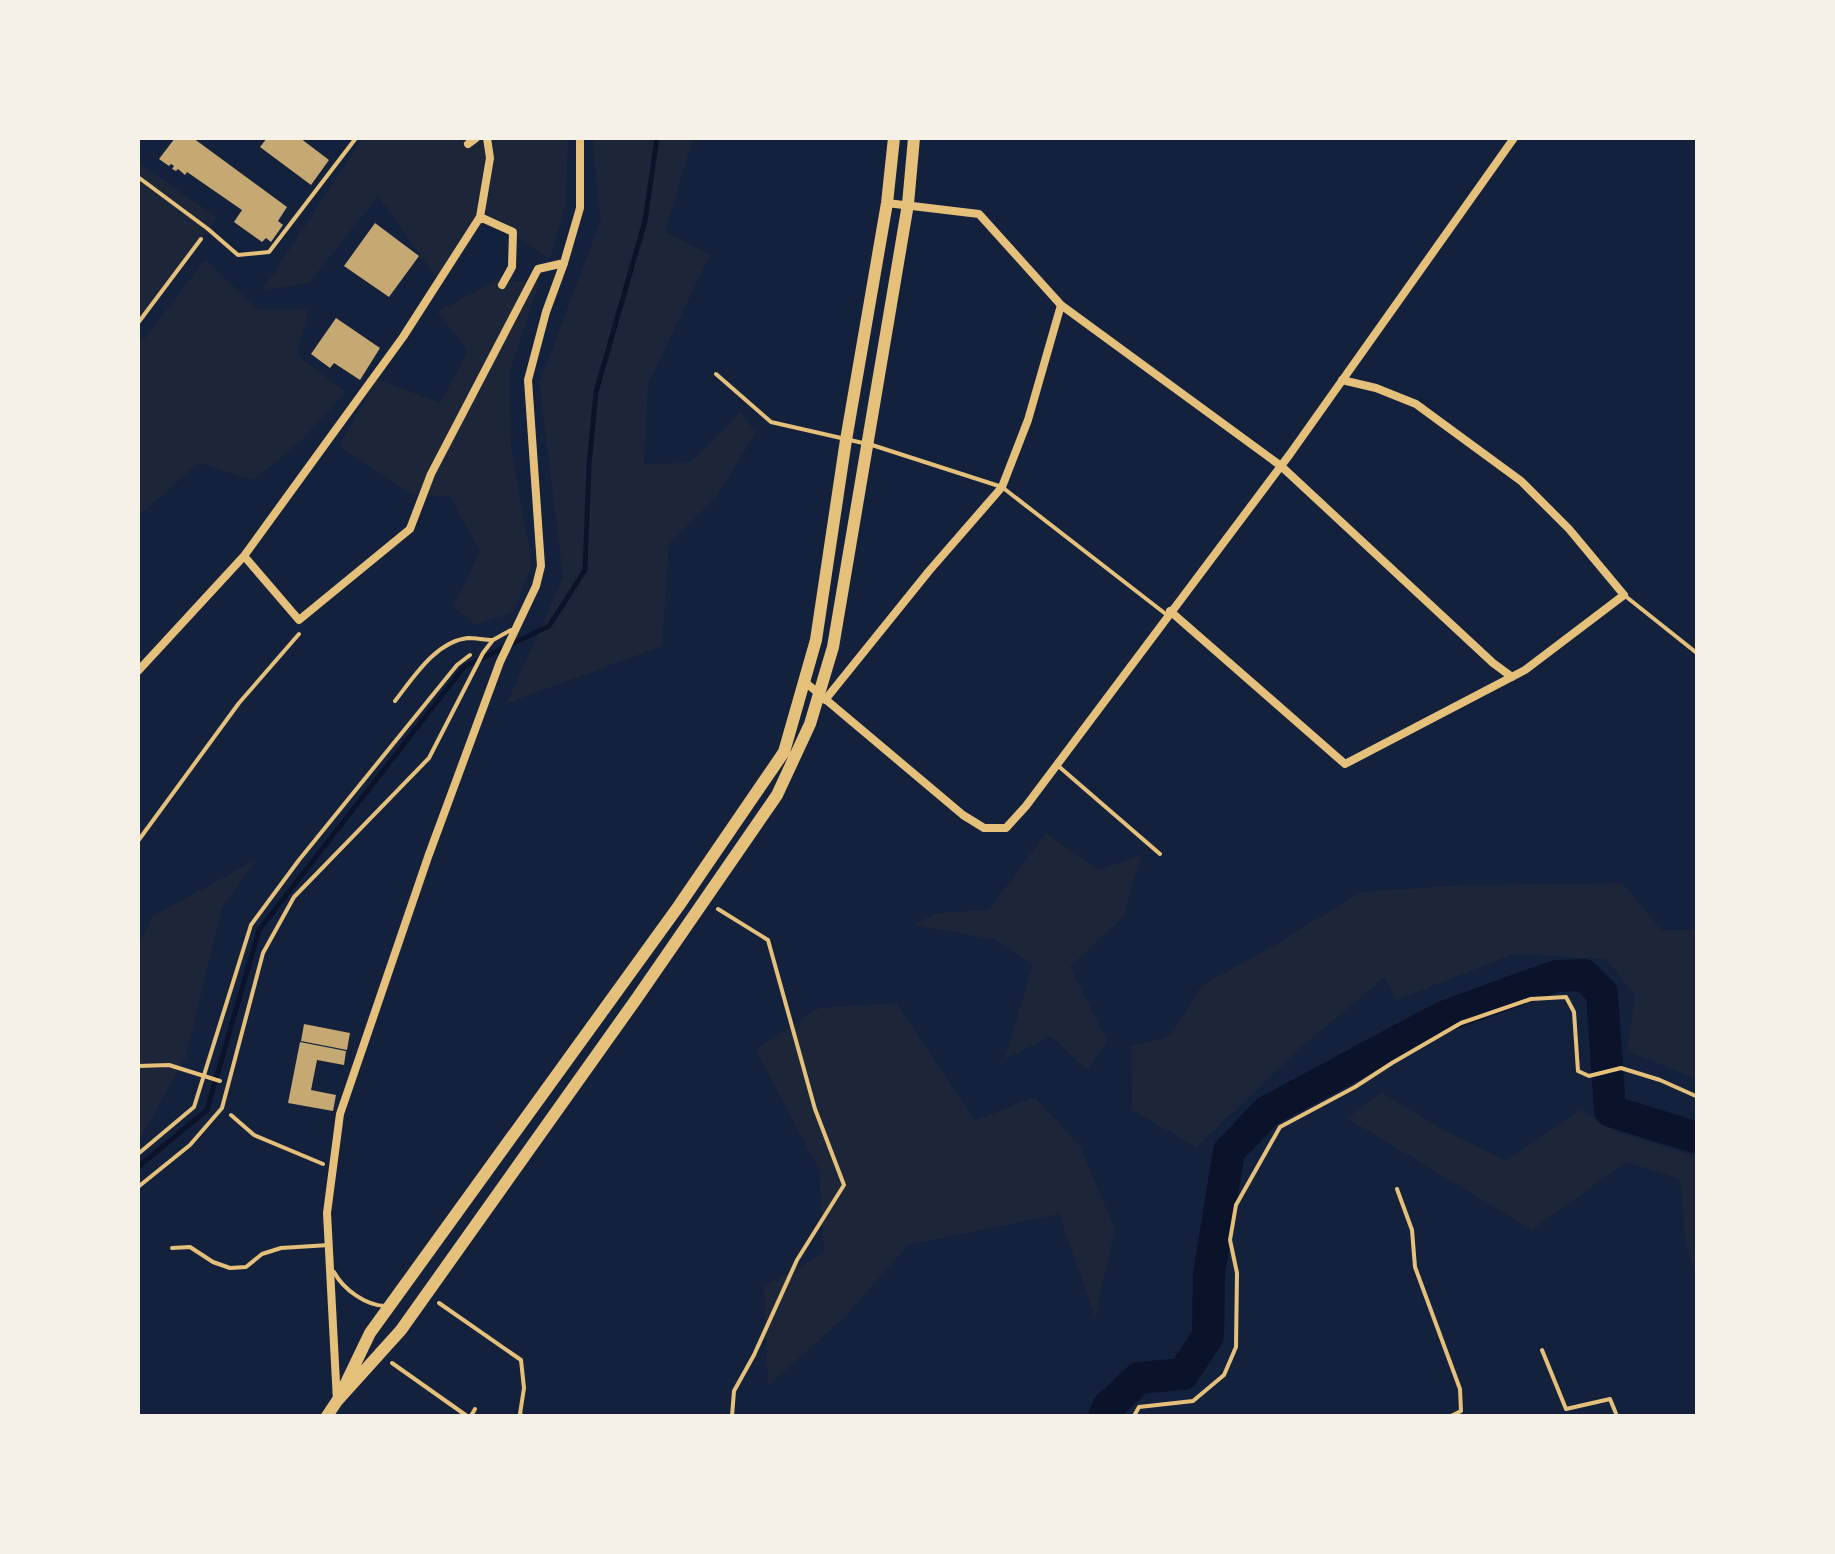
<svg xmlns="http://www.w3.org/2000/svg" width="1835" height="1554" viewBox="0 0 1835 1554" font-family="'Titillium Web',sans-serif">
<rect width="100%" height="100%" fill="#14213d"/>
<path fill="#1d2539" d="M363,138h205l-2,65 -16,57 -62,-42 -52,59 -58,-81 -69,87 -47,8z
M594,138h99l-28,94 45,23 -62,129 -4,80 46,-1 51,-51 15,21 -41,65 -46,46 -7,102 -155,57 56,-126 -24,-193 62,-165 -8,-67z
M138,163l79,54 -79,106z
M205,260l53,49h51l-12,46 49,37 -45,49 -48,39 -54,-17 -61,53v-169z
M497,280l42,3 -29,87 1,76 21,118 -18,48 -39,13 -21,-19 26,-55 -30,-54 -38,-3 -73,-48 38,-67 63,24 28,-52 -31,-39z
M1046,833l53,37 42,-15 -17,61 -54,51 37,74 -20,29 -36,-34 -46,23 28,-95 -36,-24 -83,-15 22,-12 53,-3z
M257,859l-35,48 -36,150 -48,85v-196l15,-30z
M1622,883l40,47h35v149l-70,-28 8,-56 -29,-36 -92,-5 -118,46 -11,-23 -79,66 -110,104 -64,-37 -1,-64 35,-8 17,-21 18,-31 67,-37 93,-57 106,-7z
M896,1003l79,118 60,-24 45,49 35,83 -20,88 -36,-103 -151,31 -62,71 -78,70 -4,-100 60,-33 -5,-83 -63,-120 63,-42z
M1382,1093l65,39 59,29 75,-51 34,21 82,26v118l-11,-27 -6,-69 -54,-17 -94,68 -185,-112z"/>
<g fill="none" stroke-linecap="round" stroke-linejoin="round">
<path stroke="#0b132b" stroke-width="5" d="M138,1167l69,-57 52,-180 205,-263 85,-41 36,-56 4,-105 7,-73 49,-171 12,-83"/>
<path stroke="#0b132b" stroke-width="32" d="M1104,1416l4,-9 31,-29 44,-4 25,-38 1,-62 20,-123 39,-40 175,-94 113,-41 28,-1 18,18 8,118 88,27"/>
</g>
<path fill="#c6a872" d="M175,138h18l94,69 -9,14 5,4 -12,17 -5,-4 -4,4 -28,-20 8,-12 -55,-38 -2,3 -7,-6 -2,2 -4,-2 2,-3 -3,-2 -2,2 -10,-7z
M267,138h33l29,22 -18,25 -51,-38z
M375,223l44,33 -30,41 -45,-31z
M336,318l44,30 -20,32 -26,-17 -4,5 -19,-14z
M304,1024l46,9 -3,17 -46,-9z
M300,1042l46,9 -2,14 -27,-5 -6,30 25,5 -3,16 -45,-8z"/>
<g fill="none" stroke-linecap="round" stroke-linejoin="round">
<path stroke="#e5c07b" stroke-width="4" d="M138,323l63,-84
M138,841l101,-138 60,-69
M718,909l50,31 47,169 29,76 -47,75 -43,95 -20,36 -2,25
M138,1066l31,-1 51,16
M231,1115l23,20 69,29
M138,1154l56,-47 57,-182 48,-65 158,-195 13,-10
M439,1303l82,57 3,28 -4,26 2,2
M392,1363l75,53
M471,1416l4,-7"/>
<path stroke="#e5c07b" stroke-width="4" d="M138,177l70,52 30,26 31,-3 87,-114
M716,374l55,48 92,21
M872,445l130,42 165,128
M1624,595l74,59
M395,701c18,-23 41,-60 73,-63 8,0 17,2 25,2
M1056,764l104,90
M138,1187l52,-42 32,-37 41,-155 31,-56 135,-139 54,-105 10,-13 18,-10
M1397,1189l15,41 3,37 45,122 1,22 -10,5
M172,1248l18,-1 23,15 17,6 16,-1 16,-13 19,-6 48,-3
M334,1272c9,17 32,34 52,34
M1542,1350l24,59 44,-10 7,17
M1134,1416l5,-9 54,-6 31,-26 12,-28 1,-74 -7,-33 6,-35 44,-78 75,-40 37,-24 69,-40 70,-24 35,-2 8,15 4,59 11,5 32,-8 39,12 38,17"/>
<path stroke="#e5c07b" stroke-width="8" d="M468,144l8,-6
M887,203l92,11 82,91 220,161 212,197 19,14
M480,217l10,-59 -3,-20
M244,556l159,-219 77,-120 33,15 -1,35 -10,18
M1170,611l175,153 180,-94 99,-75 -55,-66 -48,-48 -105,-77 -40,-16 -34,-8
M138,671l106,-115 55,64 111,-91 21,-55 107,-205 26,-6
M805,682l158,133 21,13h22l20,-22 264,-352 224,-316
M825,700l104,-129 73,-84 26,-67 33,-115
M337,1401l-10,-188 13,-99 88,-257 72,-195 36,-76 5,-20 -13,-186 18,-68 18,-49 16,-55v-70"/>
<path stroke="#e5c07b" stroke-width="12" d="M345,1385l25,-52 308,-426 106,-155 32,-112 30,-200 41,-237 7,-65
M327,1416l10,-15 64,-71 236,-332 140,-203 33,-71 23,-77 75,-443 6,-66"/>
</g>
<rect width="1835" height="1554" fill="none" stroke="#f6f1e7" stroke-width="280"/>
</svg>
